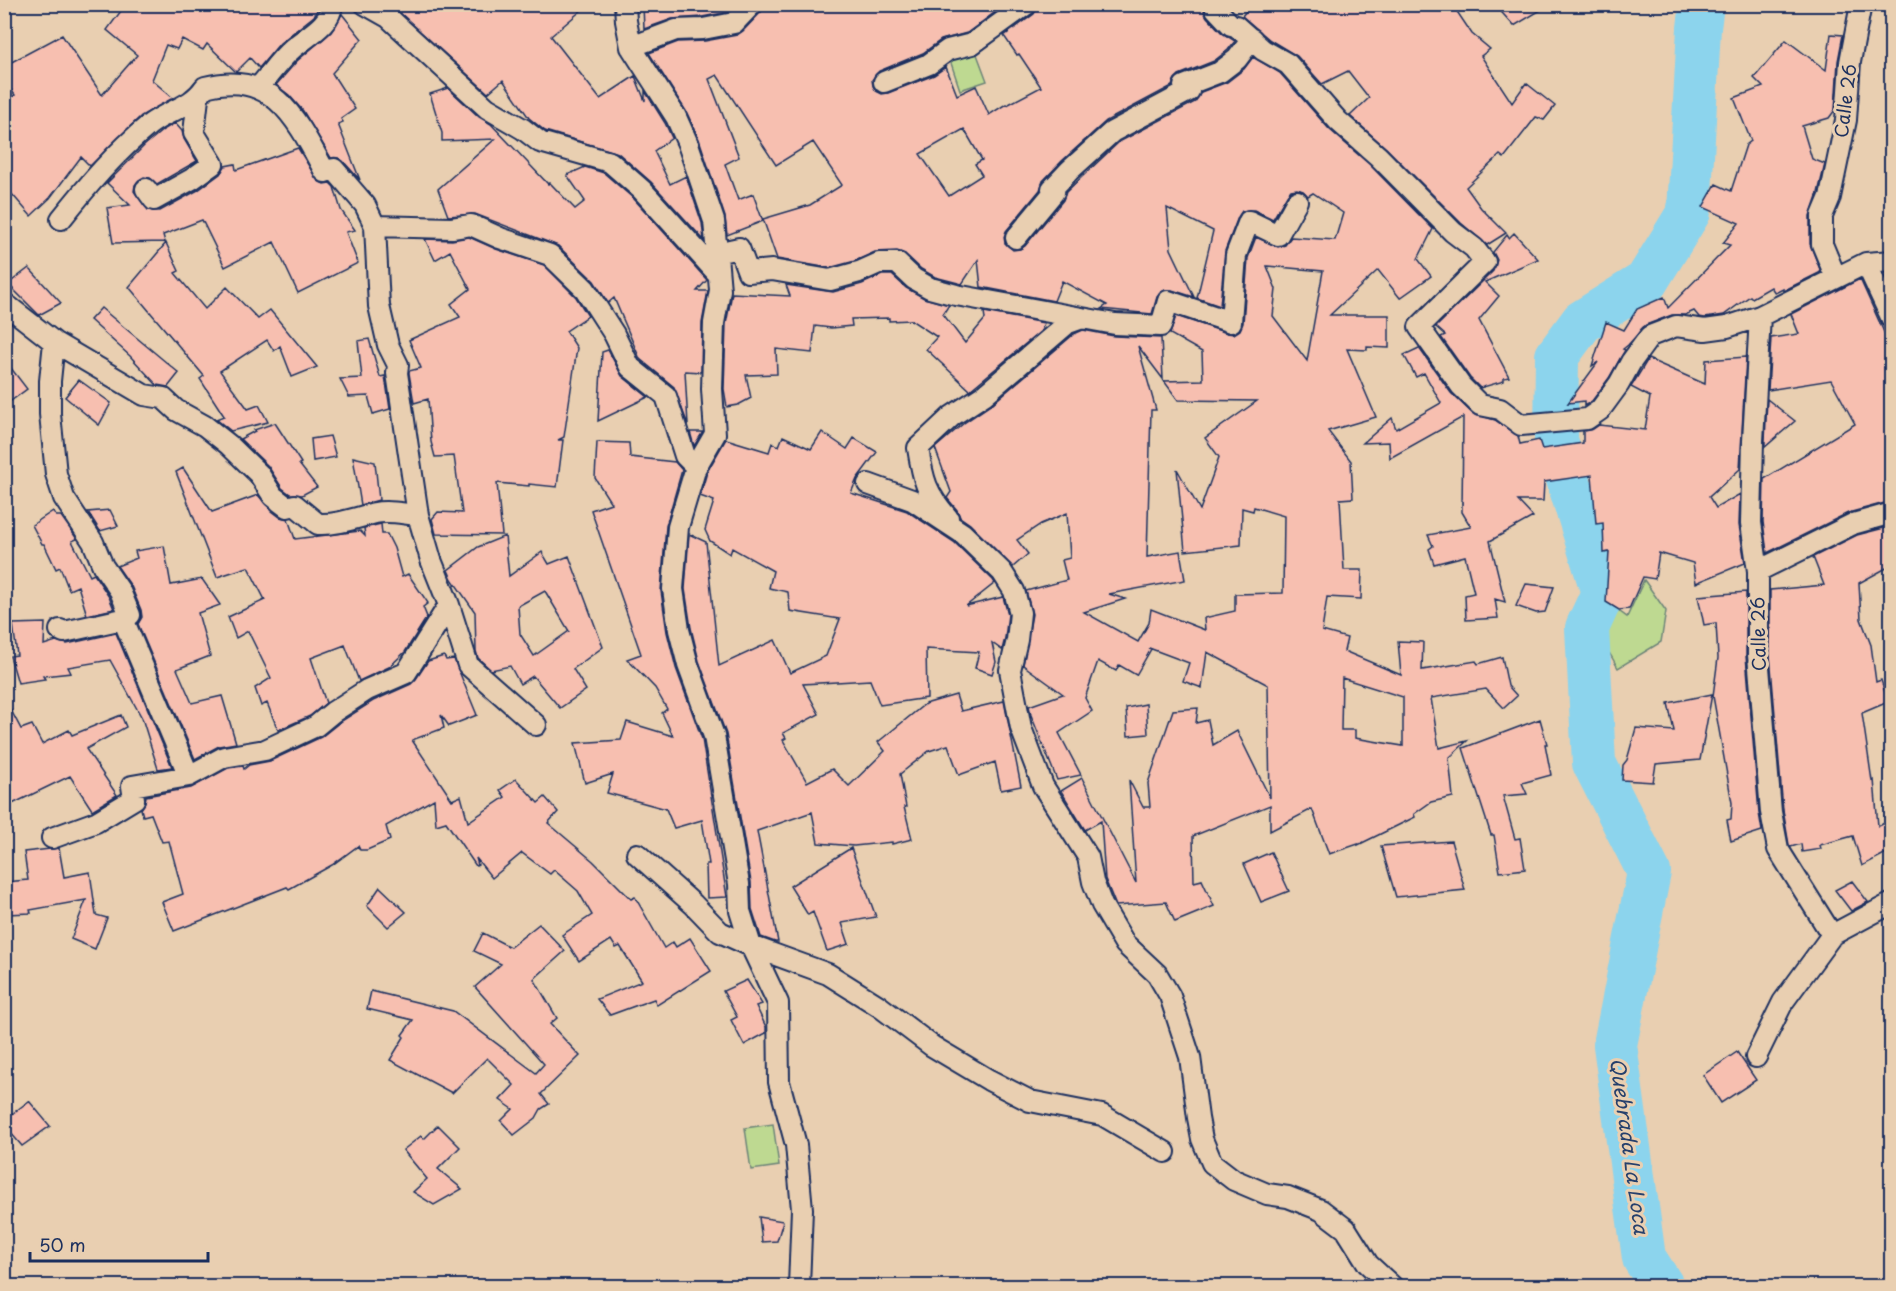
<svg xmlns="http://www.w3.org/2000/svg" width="1896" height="1291" viewBox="0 0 1896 1291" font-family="'Playpen Sans',sans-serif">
<rect width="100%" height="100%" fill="#e9cfb1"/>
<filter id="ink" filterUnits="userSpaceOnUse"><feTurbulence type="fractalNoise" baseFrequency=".0167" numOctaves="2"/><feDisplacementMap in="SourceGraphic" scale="12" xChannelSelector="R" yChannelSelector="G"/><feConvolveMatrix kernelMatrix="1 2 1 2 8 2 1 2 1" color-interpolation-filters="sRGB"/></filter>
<g filter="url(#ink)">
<path fill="#bed991" stroke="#6c8478" stroke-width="1.5" d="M975,49l12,32 -27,9 -11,-33z
M1644,580l22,31 -5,31 -43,26 -24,-42 10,-26 23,17z
M773,1124l6,42 -28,4 -6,-42z"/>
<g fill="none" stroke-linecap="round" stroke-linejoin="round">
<path stroke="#8cd4ed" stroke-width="44" d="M1662,1286l-18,-28 -29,-213 34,-173 -55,-109 -7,-135 16,-35 -47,-153 1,-84 25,-34 64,-40 43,-70 10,-184 3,-24"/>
</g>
<path fill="#f7bfb0" stroke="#1b2f5e" stroke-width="1.5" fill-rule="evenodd" d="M126,4h194l-6,12 -34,27 -21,25 -9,-10 -14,14 -29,-28 -4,6 -21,-11 -5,10 -11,-4 -14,35 21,18 -32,18 -51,50 -9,-9 -31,41 -19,18 -27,-31v-83l11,-7 -11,-15v-14l58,-31 40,60 35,-40 -30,-25z
M390,4h199l-38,32 49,63 35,-23 10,25v-10l20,32 7,15 -18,13 16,33 16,-8 16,47 2,17 -53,-58 -33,-29 -73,-22 -16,-13 -26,-38 -15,13z
M652,4h83l-7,8 -26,5 -30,2 -28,10 -1,-24z
M764,4h242l-39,29 -26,7 -18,13 -44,18 -7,9 1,6 3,5 6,3 6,-1 46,-18 12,-8 11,28 19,-9 13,29 17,-11 1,1 34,-18 -22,-33 -2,1 -13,-19 30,-22 5,-10h166l-1,8 3,5 15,16 13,8 -7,9 -14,11 -35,14 -4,4 -3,7 -66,35 -44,40 -19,20 -3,9 -34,41 -2,6 1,6 8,7 7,-1 5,-3 38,-46 3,-8 53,-50 76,-40 6,-10 26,-10 17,-13 9,-12 27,16 49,56 41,36 63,64 -15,30 13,17 -31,22 -22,-28 -48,45h59v33l-22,-1v3l-20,-1 29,68 -48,14 23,30 2,37 -13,1 4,71h18l-1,29 -34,-2 -5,34 25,7 -3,13 57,24 -3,-34 25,1 -1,28 54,-9 2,3 24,-7 6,29 9,10 -13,12 -18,-19 -55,9 8,50 28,-7 -18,17 4,39 -22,5 -17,12 1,3 -57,28v-1l-29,10 -17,-45 -42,22v-26l-77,31 1,46 8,-2 12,26 -39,16 -9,-20 -50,4 -11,-27 -4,-58 -16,9 -24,-39 21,-13 54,105 -7,-103 14,27h7l-2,-24 25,-73 25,-2 -2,15 12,-3 5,25 24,-14 33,67 -2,-113 -61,-33 -5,36 -19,-7 6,-18 -40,-15 2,1 -15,26 -17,-10 -3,6 -18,-10 -13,37 7,13 -33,22 22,42 -24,5 -26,-65 -2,-9 34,-12 -40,-29 9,-51 -6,-23 41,-11 -5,-20 8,-2 -3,-45 -26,11 -24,16 11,14 -15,13 -43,-43 -10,-7 -3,-7 -10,-12 4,-6 -16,-44 29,-25 28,-19 82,-70 9,-4 31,6 47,2 2,41 -25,-33 18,64h-5l-4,147 33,-6 5,29 -76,14 16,5 -41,13 54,30 11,-19 2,-14 54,21 -1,-12 31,-7v-17l48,-1 1,-77 -30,-9 -1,4 -11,-3 -1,37 -56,6 -8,-82 23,41 19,-53 -14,-19 52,-37 -79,-1 -14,-19 39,-1 -1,-28 -32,-18 6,-18 51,17 7,1 6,-4 3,-7 5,-65 8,-21 22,10 7,-2 6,-8 44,3 8,-27 -30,-20 -5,3 -5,-5 -6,-2 -6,1 -4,5 -14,24 -19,-9 -12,1 -4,6 -13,34 -5,55 -23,-8 16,-67 -46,-23 4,41 23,48 -22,-7h-7l-8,7 -5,17 -51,-5 6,-4 -45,-24 -8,20 -73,-14 -3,-27 -16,24 -27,-7 -14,-8 -16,-15 -8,-3 -22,1 -20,9 -26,7 -52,-9 -14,-40 47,-14 32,-20 -29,-43 -37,23 -59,-90 -8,4 30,78 -14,7 13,36 15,-6 10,27 -36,14 -2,-18 -26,-78 -13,-28 -37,-58 29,-11 27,-1 32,-6 6,-4 18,-19zM964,129l18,31 -7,4 7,11 -33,21 -29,-42zM1267,266l56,5 -16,90 -34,-45 3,-27zM1342,678l61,19v49l-48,-8v-8h-14z
M1252,4h200l20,30 18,15 -9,7 31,47 14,-20 29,23 -11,14 -8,-3 -32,41 -4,-3 -34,32 15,21 25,25 -19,12 -26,-22 -75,-75 -36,-32 19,-18 -21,-27 -26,13 -25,-28 -27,-16 -28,-24z
M1494,4h57l-37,22z
M342,14l20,25 -30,34 23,36 -14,10 2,3 -5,2 22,56 -17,-19 -5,-3h-7l-28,-47 -14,-16 -13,-10 21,-24 34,-29z
M1831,34l12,1 -5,26 -3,49 -6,8 -27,8 10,33 13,5 -7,29 -8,23v28l11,28 -38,19v-2l-8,4 -4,-6 -19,11 -2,-2 -26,19 -19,3 -6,-1 -5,-6 -9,4h-13l-26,10 -18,20 -5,4 2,1 -16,28 -17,23 -8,5v-5l-16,2 30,-41 -6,4 14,-44 18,8 13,-21 27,-12 4,11 62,-63 -7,-2 16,-20 -36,-16 13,-23 15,7 15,-46 5,-4 -17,-43 29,-11 -9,-9 32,-38 40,30z
M448,88l31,29 12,7 57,60 2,-1 25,26 10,-8 -18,-26 18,-8 19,6 30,26 73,81 -10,11h11l-6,32 -1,49 -16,-1 3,54 -14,-38 -34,-28 -26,-61 -6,5 -14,-22 -36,-35 -83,-32 -27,2 -10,-27 57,-50 -53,2v-8l-12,-39z
M175,123l7,8 2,8 13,22 -40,23 -7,-6 -6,-1 -5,3 -4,5 -1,6 14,19 12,1 38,-21 22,-16 5,-8 10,-2 1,6 62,-22 20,33 6,3 6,-1 4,4 7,23 14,20 -9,2 12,31 -60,30 -24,-51 -49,25 -23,-47 -39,15 2,7 -52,1 -6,-35 23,-3 -23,-22 38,-38 18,-15z
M1514,233l24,26 -53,23 14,14 -20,24 30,57 -5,1v3l-24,7 -10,-10 -29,-41 4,-2 -9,-8 57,-56 4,-11 -4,-8 14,-17 2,3z
M469,237l27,12 48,16 32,32 12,19 -22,15 11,17 -13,89 -6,3h5l-6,47 -28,-3v2l-32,-3 5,52 -66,-1 -4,-15 6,-7 24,1 -8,-57 -19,1 -4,-15 -3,-43 -14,4 -5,-30v-2l12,-3 -12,-28 51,-23 -9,-13 19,-15 -20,-38 -15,9 -10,-21 27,1z
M166,243l13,28 -4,2 30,36 22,-22 31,32 12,-9 47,57 -25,10 -12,-31 -6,5 -7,-11 -47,31 28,38 11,-4 9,17 -37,9 -15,-12 8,-3 -24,-37 4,-3 -75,-89z
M29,268l32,35 -22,12 -31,-31z
M882,275h10l14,13 18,10 25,7 -6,9 22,29 20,-24 -1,-7 60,11 -3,8 -71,59 -44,-41 11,-12 -26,-17 -22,1v-3l-38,1 1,7 -21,2 -16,-2 -3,27 -36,-4 1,25 -31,1 5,23 -13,7 -11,2 -3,-18 2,-65 6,-31 58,3 -4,-11 47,7 29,-8z
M1860,279l32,71v151l-44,12 -81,40 -4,-31 1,-43 91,-55 -24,-44 -63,10 3,-52 28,-4 -8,-20z
M101,308l78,65 -11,14 -11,-2 -27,-29 -40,-36z
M369,339l11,38 5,-1 5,33 -17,5 -5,-18 -19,1 -9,-18 22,-1 -4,-37z
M1419,348l32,45 21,20 23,7 23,16 2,8 19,-4 3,9 41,-6v-12l10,-2 6,-4 46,5 5,-33 -19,-10 17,-28 57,25 1,-24 40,-3 -6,112 -31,28 7,11 24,-14 -1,31 6,38 -49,20 -3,-20 -34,-10 -4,26 -12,-2 -14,32 -10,1 -13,-8 3,-50 -5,1 -1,-30 -7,1 -4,-49 -48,7 -1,19h-25l15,16 -43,24 15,61 -10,-3 3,19 -32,2 -1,-25 9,-2 -9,-37 -31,8 -5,-15 4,-3 -5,-11 43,-8 -9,-15 1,-95 -73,41 -1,-16 -26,1 29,-25 4,11 45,-26 -17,-30 -8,4 -12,-22z
M608,350l14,26 26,21 -50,24 4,-69z
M4,359l23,30 -23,17z
M79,380l32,23 -12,22 -34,-28z
M1767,399l28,22 -30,26v-6z
M275,423l26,40 -2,1 18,23 -15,8 -12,-1 -8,-6 -14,-22 -28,-27 15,-8 -1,-1z
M690,432h13l-9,14z
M822,432l25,17 7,-11 23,14 -20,27 -6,14 56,18 47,31 39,38 2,3 -29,23 37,-9 5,17 -3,24 -3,12 -10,-7 4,19 -4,12 -17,-6 4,-16 -53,-3 1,49 -47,7 -10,-25 -67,4 16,30 -36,19 3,5 -3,2 24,42 25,-13 17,17 36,-35 -7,-9 47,-38 31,-9 5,16 43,-10 17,85 -20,4 -6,-28 -36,13 -11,-30 -19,6 -29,23 6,33h-2l8,32 -20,5v-2l-38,4 -36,-3 -6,-31 -55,19 21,111h-3l-14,-5 -9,-28 -1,-27 -25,-148 -27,-73 -8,-33 -6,-39 4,-55 17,8 13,124 56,-26 15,33 36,-17 14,-37 -50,-8 -2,-19 -19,-4 4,-17 -41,-23 -2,6 -20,-13 -5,-11 9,-29 -14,-5 7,-24 19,-33 43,13 3,-9 7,3 4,-10 28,13z
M330,436l6,21 -23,4 -2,-22z
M597,442l32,1 1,14 45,5 7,8 -16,56 -5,65 6,41 9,36 26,71 25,158 -20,1 -1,-34h3l-7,-44 -28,8 -8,-19 -59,-16 6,-19 -28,9 -10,-40 46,-3 6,-18 46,14 -11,-23 5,-4 -12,-21 -28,-29 14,-5 -50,-144 20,-7 -16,-25z
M353,457l22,5 4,38 -18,5z
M183,468l29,44 46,-17 14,16 8,6 8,2 7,20 65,-8 5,5 -1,-8 17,-4 1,10h5l7,14 8,29 6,-3 20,29 -5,4 4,10 -22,35 -16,15 -30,14 -14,-36 -34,13 15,45 -16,13 -32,14 -11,-27 -6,3 -6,-18 16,-10 -23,-47 -12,7 -8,-21 37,-17 -17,-33 -31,10 -41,-105z
M110,510l8,16 -18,5 -12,-19z
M53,511l3,5h5l16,23 -5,2 18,35 4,-2 15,23 5,12 -27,6 -9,-29 -9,4 -9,-23 -4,2 -12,-25h-2l-10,-19z
M1892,526v39l-33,18 2,36 10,26 5,37 5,-2 7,22 -26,11 10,68 2,-1 4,46 14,-6v30l-30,16 -9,-30 -33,9 1,4 -19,3 -1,-8 -10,3 -2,-2 -6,-35 -13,-155v-65l54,-5 -11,-28 44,-22z
M505,536l4,40 33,-24 7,12 20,-8 34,91 -30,22 13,21 -26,18 -27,-32 -13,8 -10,-18 -19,4 -13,-12 -2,-7 -1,-39 -23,-33 -4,-9 30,-23zM545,591l24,40 -35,25 -14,-22 -2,-28z
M164,546l7,39 31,-6 18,26 -22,8 12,43 -33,13 15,34 30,-7 14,47 -17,3 -24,13 -57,-135 4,-7 -1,-7 -10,-24 -14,-20 20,-8 -2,-7z
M1526,584l28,3 -9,25 -9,1 -20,-7z
M1746,592v64l13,157 3,18 -31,10 -4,-21 4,-1 1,-16 -19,-107 5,-38 -2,-35 -12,2 -6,-29z
M45,623l-1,22 12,-4 11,3 49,-11 56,134 -14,2 -16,-51 -32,-58 -42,7 3,6 -28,3 2,3 -27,4 -8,-27 7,-1 -4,-31z
M444,656l2,4 8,-1 23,56 -28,11 -8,-11 3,13 -32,12 40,60 9,-4 7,26 37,-25 -5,-7 16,-11 22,24 7,-6 13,15 -10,11 45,38 38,38 4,-2 29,51 9,-6 3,5 14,-9 21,33 -54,34 -3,-6 -44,16 -13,-16 45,-18 -22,-35 -4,2 -5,-8 -32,21 -17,-26 30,-20 -14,-24 -24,-21 -4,4 -28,-21 -30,25 -16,-20 2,7 -2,1 -30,-44 -10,3 -2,-26 -48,27 4,14 -23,10h-7l-2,-4 -26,19 -43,24 -2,-2 -113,44 -12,-29 21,-8 -14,-53 -7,1 -11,-28 -8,2 -2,-7 4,-6 1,-7 45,-8 37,-20 15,-2 1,3 5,-4 21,-4 51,-24 19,-15 33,-21 38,-17 5,-5 12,-18z
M1712,694l-12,66 -44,4 -3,18 -31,-2 1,-15 4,-5 9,-32 38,3 -6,-28z
M4,697l17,32 11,-4 10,19 27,-14 3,5 49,-20 5,12 -40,22 31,46 -25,15 -22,-34 -66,32z
M1146,704l2,30 -20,2 -2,-28z
M1540,719l7,25h-2l6,31 -29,8 5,11 -24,2 12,43 5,-1 5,31 -25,3 -6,-37h-3l-28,-87z
M1451,841l14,49 -69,7 -15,-51z
M59,848l5,29 26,-5 6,43 11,3 -12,31 -24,-10 15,-39 -56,10 1,3 -25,1 -2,-32 24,-2 -4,-28z
M851,848l25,69 -34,6 7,21 -22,7 -14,-39 -5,3 -18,-29z
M1271,852l18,39 -28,11 -17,-38z
M1852,881l16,21 -17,9 -16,-21z
M380,887l26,25 -18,15 -21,-21z
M539,924l26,27 -31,28 23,39 -7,6 30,32 -39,38 8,10 -8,5 -5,9 -22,17 -13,-14 12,-12 -13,-9 14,-15 -27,-27 -35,35 -62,-33 14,-23 -2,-2 11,-15 -46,-11 4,-18 82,20 83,62 8,-9 -69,-77 26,-23 -27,-13 9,-18 27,14z
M747,980l15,24 -6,2 10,21v6l-22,12 -13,-25 6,-3 -14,-26z
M1737,1052l19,28 -35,23 -18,-28z
M29,1101l21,25 -28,20 -18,-21v-5z
M438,1125l22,22 -22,22 24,20 -28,16 -21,-13 14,-13 -24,-29 18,-14 3,3z
M759,1217l24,4 -6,20 -15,1z"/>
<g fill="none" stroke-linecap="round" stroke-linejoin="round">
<g stroke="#1b2f5e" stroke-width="24">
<path id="minor" d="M365,4l23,13 99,91 36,21 17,13 70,20 32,28 76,84
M625,4l1,17 5,26 45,-17 27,-1 31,-6 18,-19
M1218,4l-2,5 15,16 5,1 27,24 25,14 50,57 40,35 75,76 21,16 11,14 -66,65 42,59 19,19 20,4 21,16 66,-6 13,-9 19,-26 12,-22 19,-26 26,-10 29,4 22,-3 33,-11 106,-53 26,-2
M631,47l45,70 12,27 26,77 6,69 -6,33 -2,66 3,45 -19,33 -18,60 -5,62 6,41 9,35 26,71 25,148 1,27 11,35 27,57 1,79 17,63 6,64 -3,77
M884,82l45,-18 19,-14 24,-6 55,-40
M259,87c11,-13 21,-28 34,-39 14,-12 38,-23 39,-44
M146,189l8,11 38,-21 21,-15 -19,-31 4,-35
M61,219c27,-34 54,-66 88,-94 19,-15 42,-17 56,-38 69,-18 92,33 120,85l9,-3 31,36 10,21 4,80 9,39 10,20 -1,8 21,142 13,45 18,45 19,60 68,60
M375,226l77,2 19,-3 29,13 50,17 35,34 29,45 16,33 36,29 19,60 11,11
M1016,238l38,-46 -2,-3 18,-19 42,-38 77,-41 -5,-5 36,-14 17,-13 15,-20
M716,253l23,-5 9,24 24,-2 58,10 29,-8 20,-9h18l17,16 16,9 26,7 126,23
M1866,263l26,56
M1836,278l-14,-34v-28l8,-19 16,-77 4,-58 11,-58
M4,303l50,39 90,53 19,3 13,12 29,16 24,19 30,29 14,22 14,11
M1760,316l-7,125 -2,82 7,48v84l13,157 7,37 54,86
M54,342l-4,39v33l6,60 8,24 29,44 10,24 17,25 10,24 -7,4 -59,13 -4,-2
M868,484l44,16 50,33 40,39 12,19 6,22 -3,27 -7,30 11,58 22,58 45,71 5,25 9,23 23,39 32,30 13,22 20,61 8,61 4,21 10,24 22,17 33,14 21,3 33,13 25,19 22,35 24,22
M279,501l8,6 8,-2 23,19c19,1 38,-6 57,-11 14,-3 29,1 43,2
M948,518c-22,-25 -25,-38 -30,-70l34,-32 32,-21 84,-72 14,-5 33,6 46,2 7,-25 63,21 5,-67 13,-34 29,14 19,-34
M1758,571l95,-47 39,-11
M123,619l66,157
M52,838l44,-16 38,-23 -2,-13 57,-10 35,-19 41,-7 51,-24 17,-14 34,-22 39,-17 43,-68
M637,854l56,50 27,28 31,14 77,28 51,32 53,40 57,34 41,21 72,14 63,37
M1756,1057l27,-55 49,-67 60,-32"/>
</g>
<use href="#minor" stroke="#e9cfb1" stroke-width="20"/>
</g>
</g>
<g text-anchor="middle" stroke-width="6" stroke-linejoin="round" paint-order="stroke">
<g font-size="18" fill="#1b2f5e" stroke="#e9cfb1">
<text transform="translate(1846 101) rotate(-83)" y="6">Calle 26</text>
<text transform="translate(1759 634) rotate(-91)" y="6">Calle 26</text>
</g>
<g font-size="20" font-style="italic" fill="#26406c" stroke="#e9cfb1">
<text transform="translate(1629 1146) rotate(82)" y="7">Quebrada La Loca</text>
</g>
</g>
<rect width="1896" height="1291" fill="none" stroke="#e9cfb1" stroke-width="24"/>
<rect x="12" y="12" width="1872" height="1267" fill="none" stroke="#1b2f5e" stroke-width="2" filter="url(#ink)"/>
<path d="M30 1252v9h178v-9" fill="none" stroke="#1b2f5e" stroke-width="3"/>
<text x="39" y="1252" font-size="18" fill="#1b2f5e" stroke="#e9cfb1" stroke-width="4.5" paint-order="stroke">50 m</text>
</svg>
